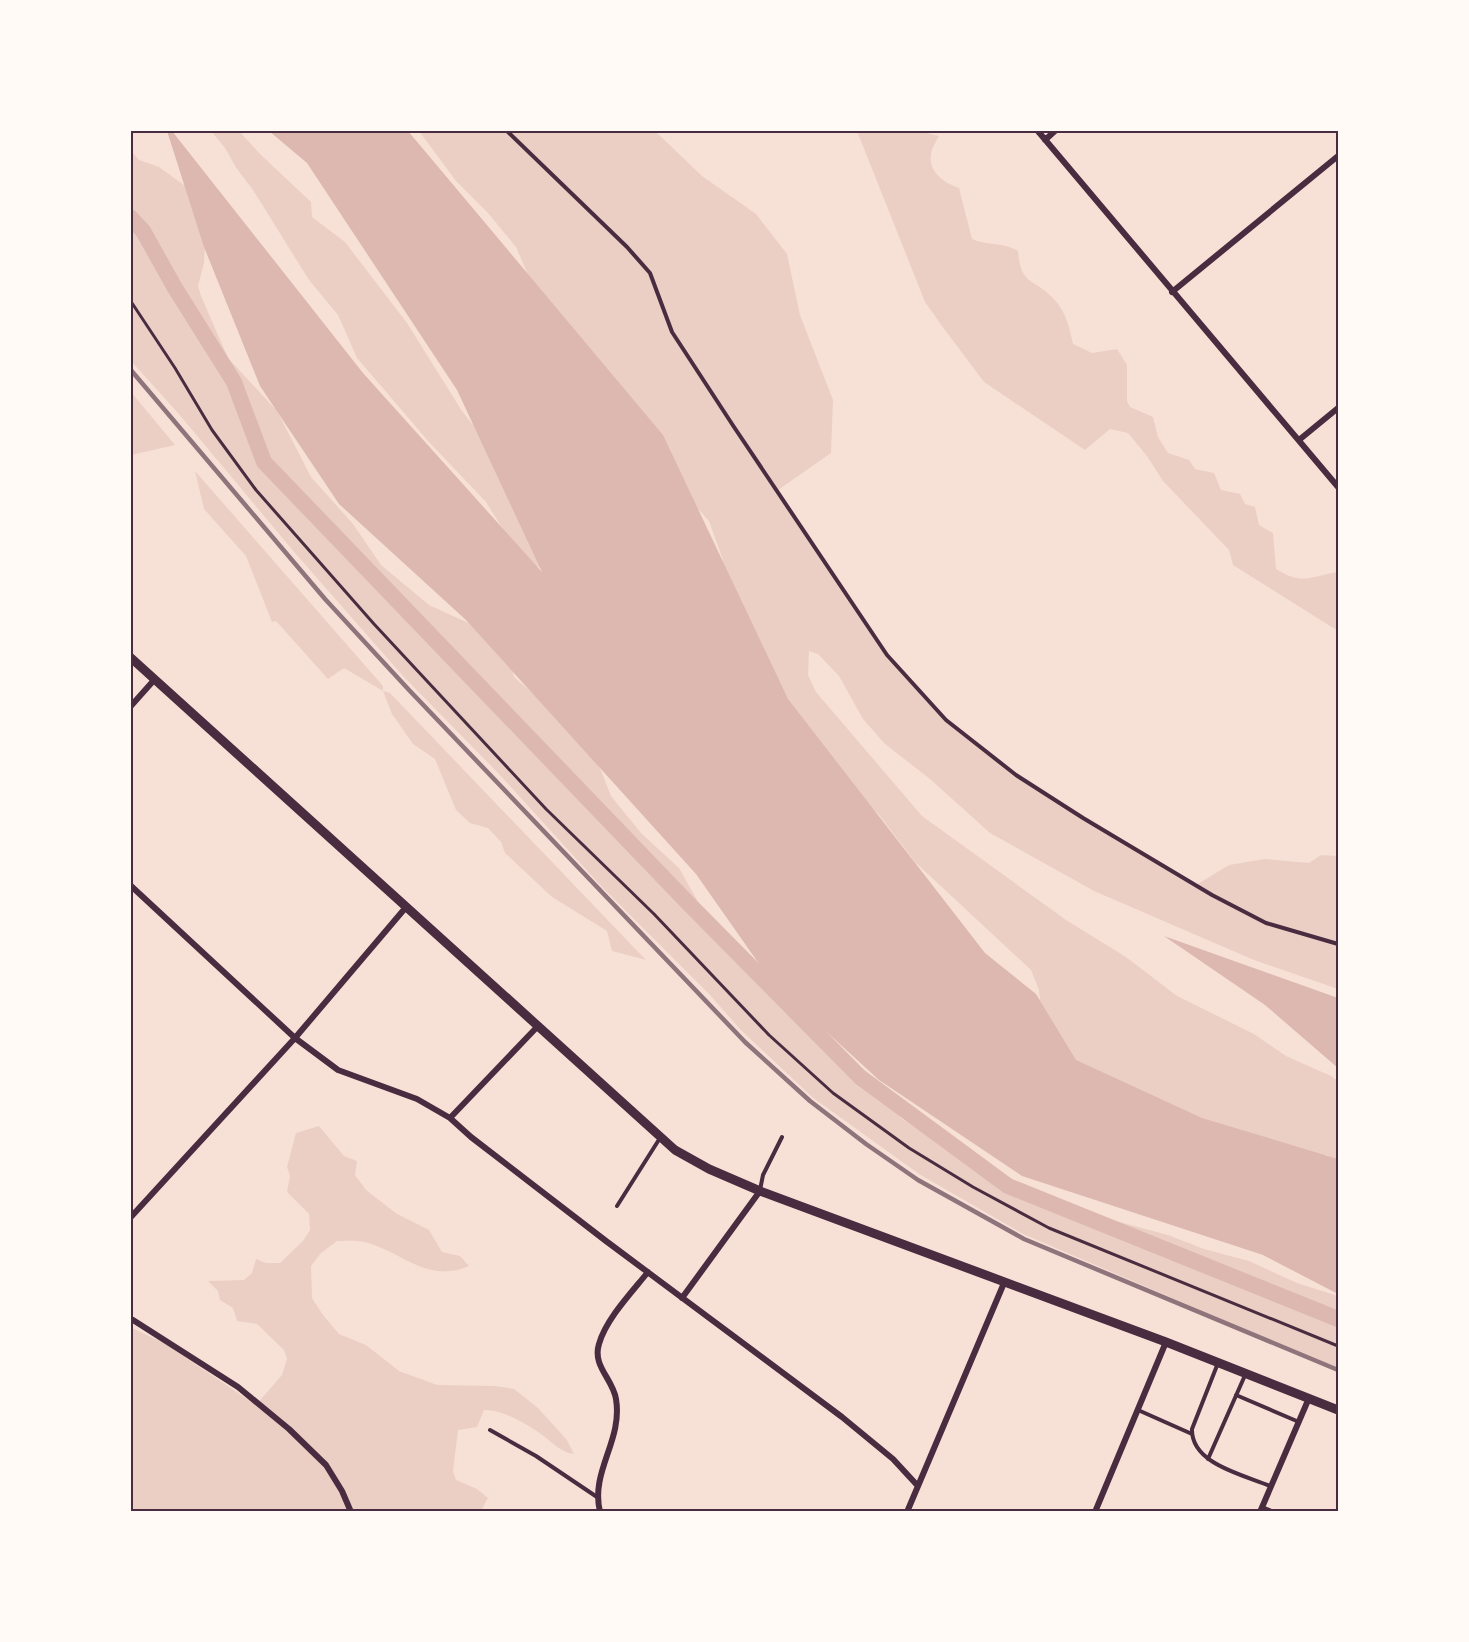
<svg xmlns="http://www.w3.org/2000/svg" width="1469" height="1642" viewBox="0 0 1469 1642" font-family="Rubik,sans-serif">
<rect width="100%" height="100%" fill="#f7e1d7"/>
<path fill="#ebcfc5" d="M211,131h28l21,23 51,48 1,15 33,25 62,81 55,88 41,52 43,107 -8,-3 -22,-17 -30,-48 -57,-60 -72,-84 -19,-43 -29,-35 -56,-90 -16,-21 -12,-21z
M419,131h236l47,45 54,38 31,40 13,61 33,85 -2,53 -53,37 107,163 57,63 73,57 181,112 33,-20 36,-6 44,4 12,-8 17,1v133l-84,-29 -160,-69 -104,-58 -60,-54 -45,-35 -22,-25 -24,-43 -21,-22 -9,-3 -1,24 8,17 106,124 144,104 60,37 51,39 77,38 32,22 45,20 7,5v81l-11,-7 -65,-2 -217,-99 -6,-64 -8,-20 -116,-108 -35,-46 -69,-73 -87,-132 -1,-51 -14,-39 -35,-39 -146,-207 -12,-28 -28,-34 -32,-32z
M857,131h62l20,5c-3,5 -7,12 -8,18 -3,18 13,29 28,34l13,51c15,7 32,3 46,12 3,35 14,26 34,46 14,14 17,29 21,47l19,9 25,-4 10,16v36l3,6 23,10 5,20 10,16 21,7 6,9 19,4 7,17 19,4 5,10 10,3 4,18 14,8 3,36c27,17 35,7 62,3v59l-105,-66 -4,-15 -66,-69 -16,-25 -19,-23 -18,-4 -25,21 -101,-68 -42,-56 -17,-24z
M130,150l9,10 20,7 36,26 12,18 -3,52 -6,23 3,10 27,62 49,53 34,66 42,47 28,41 48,40 70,32 8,13 7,27 47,41 33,35 17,43 30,37 38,35 38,68 44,52 53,52 53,38 35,41 27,14 51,40 83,34 105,28 36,14 45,12 48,22 41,13v73l-315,-135 -104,-60 -107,-77 -72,-68 -31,-35 -108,-108 -101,-111 -97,-99 -108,-123 -117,-140 -47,-52z
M130,392h1l44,53 -44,10z
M195,471l188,215v5l7,2 256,267 -34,-9 -5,-20 -55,-34 -47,-44 -4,-11 -13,-14 -18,-5 -14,-13 -21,-51 -22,-15 -21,-30 -9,-23 -39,-23 -16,11 -52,-58 -4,1 -26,-66 -42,-47z
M319,1126l25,30 13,5 -2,14 11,15 31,24 32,16 13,22 18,4 9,10c-42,18 -66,-14 -104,-24 -9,-2 -20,-1 -28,-1l-16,12 -10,13 1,32 11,17 16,19 27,11 33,26 38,14 58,1 19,3 24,19 29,32 7,14c-13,-1 -22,-12 -33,-20 -15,-10 -39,-25 -57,-24l-7,17 -19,3 -5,41 3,9 21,9 11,9 -7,13h-350l-1,-184 34,16 92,62 26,-30 5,-16 -3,-9 -27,-26 -20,-3 -4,-13 -13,-8 -2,-9 -10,-10 36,-1 8,-7 4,-14 10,4h14l23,-22 7,-11 -1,-16 -22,-22 3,-16 -3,-9 9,-34z"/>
<path fill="#dcb8b0" d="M167,131h5l191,242 179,199 -85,-182 -150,-227 -38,-32h139l255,304 125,264 197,254 51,41 40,66 126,58 136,41v135l-75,-39 -241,-79 -143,-96 -108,-99 -75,-107 -230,-254 -127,-116 -79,-118 -56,-139z
M1164,936l174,62v70l-73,-63z"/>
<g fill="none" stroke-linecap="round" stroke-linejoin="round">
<path stroke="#dcb8b0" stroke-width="16" d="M130,217l13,14 32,57 59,94 30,80 424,441 172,174 148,109 330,133"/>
<path stroke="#4a2c40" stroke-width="3" d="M130,300l45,68 37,62 44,60 118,134 172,185 108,105 115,121 64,58 76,55 64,39 76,41 289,118"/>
<path stroke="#4a2c40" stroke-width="4" d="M506,130l121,117 23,26 22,59 62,95 153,228 59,65 70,55 67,43 129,77 54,28 72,21
M760,1190l3,-15 19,-38
M617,1206l43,-68
M1218,1363l-26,66c-1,35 52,46 78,57
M1236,1395l63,27
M1138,1410l54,24
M490,1430l46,26 61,41
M1208,1459l38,-86
M1262,1507l12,5"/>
<path stroke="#4a2c40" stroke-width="6" d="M1037,130l301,357
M1045,140l11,-10
M1172,292l166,-136
M1299,440l39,-32
M130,707l25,-28
M130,885l165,153 43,32 79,29 33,19 21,19 135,104 236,176 51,42 24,26
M450,1118l88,-92
M130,1218l165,-180 112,-132
M682,1298l78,-107
M133,1320l105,67 51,42 37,36 16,26 9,21
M600,1512c-10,-41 23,-71 16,-113 -3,-20 -24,-33 -17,-55 7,-25 33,-52 49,-72
M907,1512l97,-229
M1095,1512l71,-170
M1260,1512l49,-114"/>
<path stroke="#4a2c40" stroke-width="9" d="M130,657l545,493 34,19 51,22 406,151 172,68"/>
<path stroke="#8f747c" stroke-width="4.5" d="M130,369l195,230 84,91 336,352 65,59 56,43 52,36 106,59 314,131"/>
</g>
<rect width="1469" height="1642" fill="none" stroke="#fffaf5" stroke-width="264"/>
<rect x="132" y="132" width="1205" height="1378" fill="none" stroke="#4a2c40" stroke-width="2"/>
</svg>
